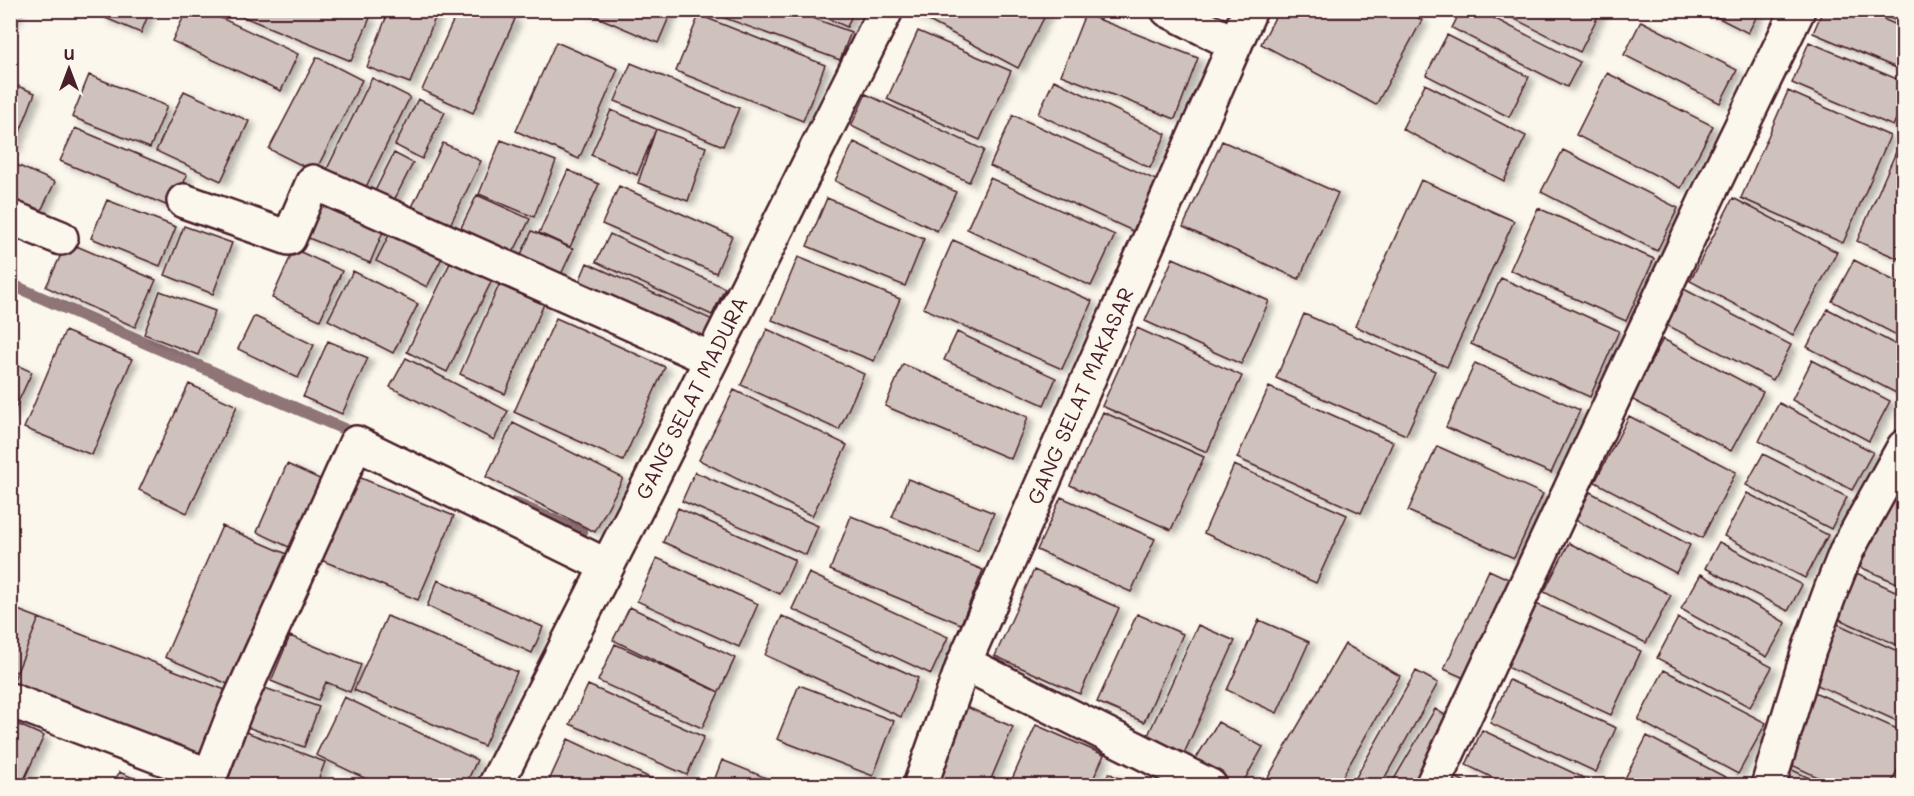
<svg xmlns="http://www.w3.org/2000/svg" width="1914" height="796" viewBox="0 0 1914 796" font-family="Mali,sans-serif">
<defs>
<filter id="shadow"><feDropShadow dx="6" dy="4" stdDeviation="3" flood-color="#0004"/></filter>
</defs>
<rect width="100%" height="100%" fill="#fbf7ec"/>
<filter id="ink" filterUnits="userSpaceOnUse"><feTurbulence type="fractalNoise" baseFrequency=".0167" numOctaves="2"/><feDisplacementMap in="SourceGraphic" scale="12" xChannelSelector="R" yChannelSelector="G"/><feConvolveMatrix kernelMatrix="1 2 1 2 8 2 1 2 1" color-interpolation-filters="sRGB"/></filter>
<g filter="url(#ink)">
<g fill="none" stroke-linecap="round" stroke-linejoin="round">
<path stroke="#907477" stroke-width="12" d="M10,284l350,152
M514,503l68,29"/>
</g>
<path fill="#cfc2bc" stroke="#4a1f2b" stroke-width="1.5" filter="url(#shadow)" d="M10,10h7l-7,16z
M105,10h45l-9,23 -38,-16z
M187,10h17l94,44 -17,37 -109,-50z
M235,10h116l19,8 -19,43 -117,-48z
M389,10h49l-28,73 -43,-16z
M458,10h38l19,9 -42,94 -51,-23z
M581,10h91l-14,33z
M703,10h88l60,22 -11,28z
M809,10h45l-7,17z
M908,10h140l-30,58z
M1279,10h125l18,10 -46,85 -115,-61z
M1461,10h17l102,52 -13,25 -115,-59z
M1497,10h104l-21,42z
M1703,10h57l-12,23z
M1823,10h39l42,18v43l-91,-38z
M1872,10h32v14z
M1085,14l113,44 -23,61 -114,-44z
M699,15l126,50 -22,56 -127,-50z
M1641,21l96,49 -17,33 -96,-48z
M918,31l93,40 -31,69 -93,-41z
M1447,35l82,42 -20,40 -83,-42z
M556,42l62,27 -39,90 -63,-28z
M1809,42l95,40v19l-11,25 -101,-43z
M317,57l45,23 -47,92 -46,-23z
M631,63l108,45 -16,38 -108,-45z
M1607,73l106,53 -32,62 -105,-53z
M89,75l78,31 -17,42 -78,-31z
M372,78l38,19 -48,98 -38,-20z
M1054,80l112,54 -16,34 -112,-54z
M10,83l25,10 -22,57 -3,-1z
M1425,84l101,52 -22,45 -102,-52z
M184,91l65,30 -28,60 -65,-30z
M1788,91l102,45 -47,107 -102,-45z
M866,94l118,56 -15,32 -118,-56z
M418,99l27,13 -23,47 -27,-14z
M611,110l45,19 -19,46 -46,-20z
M1013,115l143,65 -23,51 -143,-65z
M75,128l112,47 -14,33 -113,-47z
M656,129l50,18 -18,54 -50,-18z
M501,140l55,21 -22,56 -55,-23z
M1222,141l116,52 -39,86 -116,-52z
M854,142l102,50 -19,39 -102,-50z
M443,143l38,18 -31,64 -38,-18z
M1899,145l5,2v114l-47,-20z
M1563,150l115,58 -21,43 -116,-59z
M394,153l19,10 -25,49 -19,-9z
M10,162l45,20 -21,43 -24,-11z
M568,170l31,14 -29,63 -31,-14z
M990,178l125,57 -24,51 -124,-57z
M1421,180l93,41 -67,146 -92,-41z
M619,186l113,50 -16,37 -114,-49z
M318,194l69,28 -17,41 -69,-28z
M477,195l53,24 -22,44 -52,-25z
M827,198l97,41 -19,47 -98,-40z
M1733,198l104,54 -44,83 -103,-54z
M107,200l69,27 -16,39 -69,-28z
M1538,208l116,51 -28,62 -116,-51z
M184,226l48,17 -19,51 -48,-19z
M392,229l52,25 -17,33 -51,-26z
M532,231l41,18 -17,36 -41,-18z
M610,234l115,54 -13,27 -116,-53z
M953,240l139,61 -30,68 -139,-61z
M67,242l89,38 -21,47 -89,-40z
M294,249l48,22 -22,49 -48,-22z
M453,257l41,19 -47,96 -40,-20z
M798,257l102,42 -26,62 -102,-41z
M1173,258l96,43 -28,63 -96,-43z
M1854,260l50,26v53l-72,-38z
M587,263l128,58 -12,26 -127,-58z
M353,271l65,33 -25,49 -65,-33z
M1501,278l118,53 -29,66 -119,-53z
M499,285l45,19 -39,90 -45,-20z
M1678,286l113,59 -18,35 -114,-59z
M160,291l55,20 -17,44 -54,-21z
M1828,309l76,40v40l-4,6 -93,-48z
M1304,314l131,57 -29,64 -130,-57z
M254,316l60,29 -16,33 -60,-29z
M556,318l109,49 -42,94 -109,-49z
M1137,328l105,48 -35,76 -105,-46z
M767,329l97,45 -25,56 -98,-45z
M65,331l67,28 -40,96 -68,-27z
M957,332l99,46 -12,27 -100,-45z
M1663,339l100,53 -32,59 -100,-52z
M328,341l40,17 -26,56 -39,-17z
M406,358l102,53 -14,29 -104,-53z
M1812,360l78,41 -21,40 -77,-41z
M10,362l22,10 -20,43h-2z
M1475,363l105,47 -29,63 -105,-46z
M903,364l125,53 -17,42 -126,-53z
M189,384l48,22 -50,107 -48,-23z
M1269,387l124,55 -32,71 -124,-55z
M734,390l113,55 -35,71 -113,-56z
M1779,403l94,49 -21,38 -93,-49z
M1103,412l101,45 -33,73 -101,-45z
M1629,416l107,56 -34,66 -107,-56z
M513,423l110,55 -28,54 -109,-55z
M1437,446l106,48 -29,64 -106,-47z
M1763,454l84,43 -16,32 -85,-44z
M287,464l35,16 -31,68 -34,-16z
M1234,465l113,50 -31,68 -112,-50z
M695,472l123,54 -12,29 -124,-54z
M356,476l98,40 -36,84 -97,-40z
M908,479l86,34 -16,38 -86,-34z
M1590,492l100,53 -14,28 -101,-53z
M1747,493l81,42 -23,43 -81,-42z
M1892,496l12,5v85l-44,-19z
M1061,497l94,42 -24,53 -94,-42z
M678,508l117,52 -15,34 -117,-52z
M851,516l132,54 -22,54 -131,-54z
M222,526l72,31 -57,131 -72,-31z
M1719,542l83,43 -14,26 -83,-43z
M1569,543l102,52 -25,48 -102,-51z
M657,558l101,46 -19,43 -102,-46z
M1034,570l85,38 -39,86 -85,-38z
M1489,570l30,14 -46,98 -29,-13z
M1852,571l52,24v53l-72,-32z
M809,573l139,64 -17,37 -139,-65z
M1701,574l85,49 -19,34 -86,-48z
M438,580l105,47 -11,26 -105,-47z
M1536,604l105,47 -30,64 -104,-48z
M10,607l29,11 -22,54 -7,-2z
M630,607l105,51 -16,34 -106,-52z
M1137,614l46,20 -39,88 -47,-20z
M387,616l130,56 -33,74 -130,-56z
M782,616l136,62 -17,39 -136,-62z
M39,618l194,75 -26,65 -194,-76z
M1678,618l94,49 -22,40 -93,-49z
M1259,620l50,22 -32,71 -50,-23z
M1831,621l73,33v54l-7,13 -93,-42z
M1198,625l37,16 -54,119 -37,-16z
M290,636l71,29 -11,27 -24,-10 -8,18 -47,-19z
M615,644l104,48 -17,36 -104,-47z
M1345,644l55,32 -63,110h-74z
M1664,670l102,53 -28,51 -100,-54z
M1416,671l22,12 -58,103h-29z
M1509,680l107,48 -20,44 -106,-49z
M588,685l116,52 -17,38 -117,-51z
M799,685l95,36 -21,55 -96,-37z
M262,687l57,20 -15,40 -57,-20z
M1812,691l92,41v23l-14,31h-53l-56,-26z
M344,697l133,63 -12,26h-84l-65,-31z
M962,705l51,22 -25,59h-61z
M1435,709l23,14 -37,63h-31z
M10,721l34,15 -23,50h-11z
M1218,722l45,25 -22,39h-13l-36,-21z
M1036,725l68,30 -14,31h-81z
M1482,730l119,56h-91l-44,-21z
M246,732l79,30 -9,24h-73l-15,-6z
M1647,736l95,50h-121z
M568,739l99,47h-113l-6,-3z
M722,760l64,26h-74z
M1786,767l40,19h-48z
M1903,770l1,16h-8z
M119,772l22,9 -1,5h-27z
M1109,773l22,13h-29z
M1454,776l18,10h-23z"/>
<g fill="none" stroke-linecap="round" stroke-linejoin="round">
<g stroke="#4a1f2b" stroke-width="38">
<g id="minor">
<path d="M1168,10l67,34"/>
<path d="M184,201l105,37 24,-56 398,177"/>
<path d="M10,217l51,21"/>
<path d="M964,663l246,123"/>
<path d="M10,700l200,76 25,-65 121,-268 251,123"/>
<path id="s1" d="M495,786l150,-294 241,-482"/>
<path id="s2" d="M920,786l44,-123 286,-653"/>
<path d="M1432,786l280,-599 86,-177"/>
<path d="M1768,786l41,-136 22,-60 16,-40 57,-103"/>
</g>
</g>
<use href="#minor" stroke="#fbf7ec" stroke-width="33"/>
</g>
</g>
<g text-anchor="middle" stroke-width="4.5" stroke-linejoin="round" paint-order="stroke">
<g font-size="21" fill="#4a1f2b" stroke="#fbf7ec">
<text dy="7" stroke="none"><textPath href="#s2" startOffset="422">GANG SELAT MAKASAR</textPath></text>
<text dy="7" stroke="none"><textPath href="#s1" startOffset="435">GANG SELAT MADURA</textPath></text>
</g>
</g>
<rect width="1914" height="796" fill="none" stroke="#fbf7ec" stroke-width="36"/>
<rect x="18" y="18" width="1878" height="760" fill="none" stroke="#4a1f2b" stroke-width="2" filter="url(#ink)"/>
<g transform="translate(69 69)" stroke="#fbf7ec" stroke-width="4.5" paint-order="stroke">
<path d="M0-4.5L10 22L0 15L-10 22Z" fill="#4a1f2b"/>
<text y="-9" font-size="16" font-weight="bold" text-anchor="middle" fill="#4a1f2b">U</text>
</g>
</svg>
